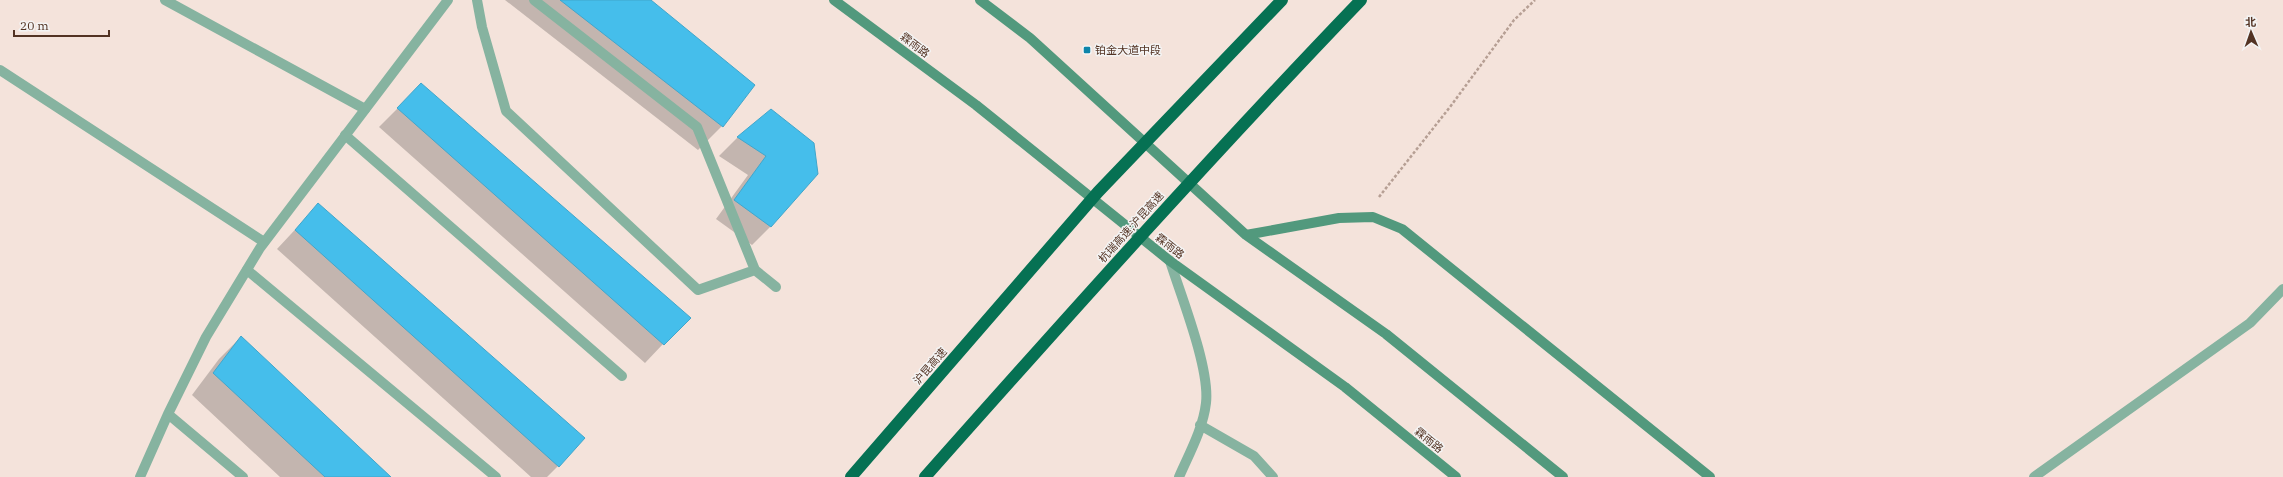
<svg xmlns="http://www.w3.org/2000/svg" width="2283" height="477" viewBox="0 0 2283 477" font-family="'IBM Plex Serif','Noto Sans SC',serif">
<rect width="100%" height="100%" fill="#f4e3db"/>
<path fill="#0003" d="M505,0h144l105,85 -32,41 -24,24z
M403,103l260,241 -18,19 -266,-236z
M771,111v115l-19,19 -36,-26 32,-44 -29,-19 18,-18z
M318,205l240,261 -11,11h-16l-254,-228z
M241,337l149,140h-110l-88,-82 27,-36z"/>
<path fill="#45beeb" stroke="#41a6cb" d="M560,0h91l104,85 -32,42z
M421,83l270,235 -27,27 -267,-237z
M771,109l43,34 4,31 -47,53 -37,-27 32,-44 -29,-19z
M318,203l267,235 -26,29 -264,-237z
M241,336l150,141h-66l-112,-104z"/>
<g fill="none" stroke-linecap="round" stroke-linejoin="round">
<path stroke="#b69f94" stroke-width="2.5" stroke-dasharray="3 2" stroke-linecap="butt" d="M1379,197l71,-90 64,-87 21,-20"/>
<path stroke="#86b3a0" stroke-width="10" d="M165,0l200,109
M477,0l5,27 24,84 192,179 57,-20
M534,0l163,127 58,143 21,17
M0,70l264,172
M345,135l277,241
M1170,261c11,35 40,107 36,142 -3,26 -17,51 -27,74
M247,270l249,207
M1200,425l54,31 19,21"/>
<path stroke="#86b3a0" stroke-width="10" d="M168,414l75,63
M140,477l28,-63 38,-77 54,-89 188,-248"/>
<path stroke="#86b3a0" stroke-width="10" d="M2034,477l216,-154 33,-34"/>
<path stroke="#52997d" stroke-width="10" d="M834,0l142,105 194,156 175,126 111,90
M980,0l50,38 216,197 140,99 177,143
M1246,235l93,-17 34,-1 29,12 308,248"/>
<path stroke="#067153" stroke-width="12" d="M851,477l247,-285 184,-192
M925,477c143,-161 287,-322 436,-477"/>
</g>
<rect fill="#0d85aa" stroke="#f4f4f4" stroke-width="1.5" x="1083" y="46" width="8" height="8" rx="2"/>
<g text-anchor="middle" stroke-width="3" stroke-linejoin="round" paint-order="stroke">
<g font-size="11" fill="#533323" stroke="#f4f4f4">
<text transform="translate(915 45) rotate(37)" y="4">霖雨路</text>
<text transform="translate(1131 227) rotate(-48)" y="4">杭瑞高速;沪昆高速</text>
<text transform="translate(1170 246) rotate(38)" y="4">霖雨路</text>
<text transform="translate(930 366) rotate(-49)" y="4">沪昆高速</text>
<text transform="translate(1429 440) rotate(39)" y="4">霖雨路</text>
</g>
<g font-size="11" fill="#533323" stroke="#f4f4f4" text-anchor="start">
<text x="1095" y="54">铂金大道中段</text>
</g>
</g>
<g transform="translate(2251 32) rotate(358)" stroke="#f4f4f4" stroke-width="3" paint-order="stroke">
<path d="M0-3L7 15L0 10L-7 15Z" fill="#533323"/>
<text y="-6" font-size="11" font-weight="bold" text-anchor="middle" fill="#533323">北</text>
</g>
<path d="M14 30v6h95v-6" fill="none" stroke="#533323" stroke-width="2"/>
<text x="20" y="30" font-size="12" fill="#533323" stroke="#f4f4f4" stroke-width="3" paint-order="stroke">20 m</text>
</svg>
